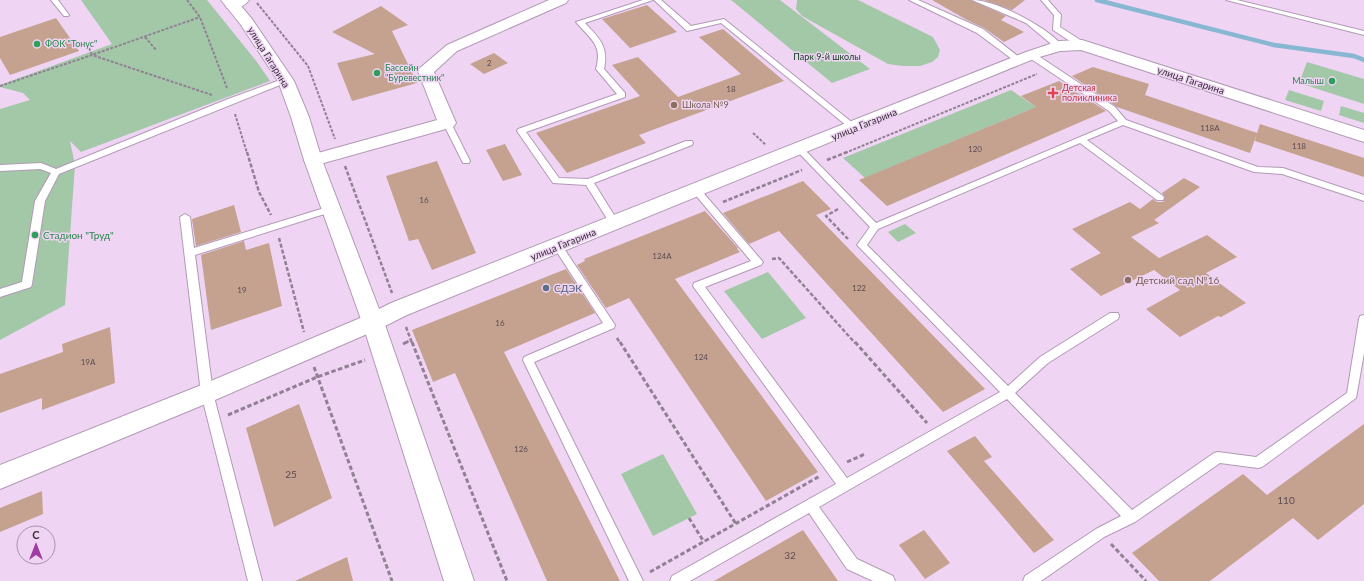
<svg xmlns="http://www.w3.org/2000/svg" width="1364" height="581" viewBox="0 0 1364 581" font-family="Lato,sans-serif">
<rect width="100%" height="100%" fill="#efd5f3"/>
<path fill="#a2c8a8" d="M81,0h126l50,62 13,19 -189,71 -11,-11 5,24 -10,140 -65,35v-231l30,-9 -7,-7 -23,-6v-2l112,-41z
M731,0h49l90,69 -38,14z
M797,0h61l75,37 7,13 -2,7 -6,5 -12,4h-17l-15,-2 -86,-48 -6,-7z
M1307,62l57,17v25l-65,-21z
M1011,90l25,17 -171,71 -22,-20z
M1289,90l35,11 -3,10 -36,-11z
M1341,106l23,7v10l-25,-8z
M905,224l11,9 -18,9 -10,-10z
M768,272l38,46 -44,21 -38,-48z
M663,454l34,60 -44,22 -32,-62z"/>
<g fill="none" stroke-linecap="round" stroke-linejoin="round">
<path stroke="#88b7d1" stroke-width="4.5" d="M1097,0l177,45 80,11 10,4"/>
</g>
<path fill="#c5a190" d="M932,0h39l35,16 -5,4 23,12 -20,10 -20,-14 -17,-8z
M984,0h41l-13,10z
M647,5l30,27 -47,16 -28,-29z
M381,6l27,19 -16,6 25,52 -65,18 -15,-38 38,-9 -43,-22z
M56,18l23,33 -69,24 -10,-17v-21z
M723,29l61,52 -145,54 7,8 -79,30 -31,-40 104,-37 -28,-31 26,-8 40,40 63,-23 -42,-37z
M494,53l14,10 -24,11 -14,-10z
M1093,67l56,17 -4,11 112,38 3,-9 104,34v19l-109,-36 1,-5 -6,17 -133,-46 -45,-31z
M1059,81l47,30 -219,95 -28,-26 177,-73 -15,-11z
M505,144l17,31 -19,6 -17,-31z
M437,161l39,92 -44,17 -14,-31 -9,2 -23,-65z
M1184,178l16,9 -46,33 5,3 -28,14 28,21 48,-23 30,22 -31,16 40,30 -25,14 -3,-1 -38,21 -34,-28 34,-19 -26,-20 -53,26 -31,-27 31,-16 -29,-24 58,-27 10,7 13,-10 4,3h6l2,-5 -3,-4z
M803,181l28,28 -15,6 169,174 -42,23 -164,-181 -30,13 -26,-31z
M234,205l7,27 -45,14 -4,-27z
M705,211l33,37 -1,1 3,3 -65,27 143,193 -52,29 -137,-203 -23,10 -29,-43 8,-4 -1,-2z
M244,241l2,9 23,-7 13,63 -71,24 -10,-75z
M566,269l29,44 -91,39 116,229h-73l-92,-208 -22,9 -21,-52z
M110,327l5,56 -73,27v-12l-42,15v-39l63,-22 -1,-8z
M299,404l33,94 -58,29 -28,-99z
M1364,424v80l-46,36 -25,-22 -83,63h-51l-27,-28 111,-79 24,21z
M975,436l17,21 -8,4 70,79 -20,13 -87,-102z
M42,491l1,23 -43,18v-24z
M803,530l35,51h-124z
M924,530l26,33 -25,16 -26,-34z
M347,557l6,24h-58z"/>
<g fill="none" stroke-linecap="round" stroke-linejoin="round">
<g stroke="#b299b6" stroke-width="2">
<path id="lane" d="M51,0h7l11,15 -1,1h-4z
M643,0h10l-68,23c14,15 24,23 19,46l21,24v4l-99,35 33,46 29,1 98,-38h6l1,2 -1,2 -98,38 25,40 -5,3 -3,-1 -25,-40 -33,-2 -36,-52 1,-2 99,-35 -21,-25c7,-25 -6,-30 -20,-47z
M654,0h7l30,26 33,-7 135,109 -1,2h-6l-131,-107 -34,8z
M909,0h9l65,29 40,31 -4,2h-3l-39,-29z
M972,0c25,0 74,27 91,46l-1,2h-6l-30,-25z
M1041,0h7l13,15 -1,12 25,16v4h-6l-26,-17 1,-15z
M1226,0h11l127,31v4z
M1028,53h6l81,54 11,13 132,47 25,1 81,27v6l-82,-27 -28,-2 -131,-47 -36,15 76,56 1,2 -1,2h-6l-77,-57 -202,86 -11,16 141,141 32,-29 70,-44h8l1,3 -1,3 -70,44 -33,30 117,117 82,-57 4,-1 38,5 91,-64 12,-74 1,-3 4,-1v38l-8,45 -94,69 -4,1 -38,-5 -85,59 -31,15 -63,44h-18l2,-5 71,-47 25,-13 -114,-117 -188,108 38,52 36,17 2,5h-22l-26,-12 -38,-56 -119,68h-20l2,-5 164,-92 -143,-198 1,-3 57,-22 -58,-69 -1,-2 1,-2h6l64,74 -2,3 -56,22 142,191 153,-86 -141,-145 -2,-2 13,-18 -74,-77 1,-2h6l73,75 242,-102 -9,-10 -81,-54z
M283,79h3l4,2 -231,93 -14,27 -13,83 -1,3 -31,10v-8l22,-7 13,-81 16,-28 -11,-4 -40,2v-6l41,-2 15,6 172,-70z
M447,120l4,3 19,38 -1,2h-6l-20,-40z
M331,206l3,1 2,2 -2,2 -139,44 18,138 49,188h-14l-47,-188 -21,-176 5,-3 5,3 4,31z
M558,243l3,1 54,81 -1,3 -80,34 109,219h-14l-106,-221 1,-3 79,-34 -50,-77z"/>
</g>
<g stroke="#b299b6" stroke-width="2">
<path id="street" d="M231,0h18c-5,7 -14,10 -22,8l-2,-3z
M549,0h19l-2,3 -109,48 -23,21 22,51 -3,4 -140,39 -6,-2 -3,-4 3,-4 130,-36 -19,-49 2,-3 27,-23z
M1082,40l282,90v12l-283,-92 -21,1 -24,7 -629,257 -26,13 -166,72 -215,89v-24l199,-79 166,-70 26,-13 635,-251 33,-11z"/>
</g>
<g stroke="#b299b6" stroke-width="2">
<path id="secondary" d="M221,0h15l16,19 42,62 15,36 13,43 62,162 90,259h-30l-82,-259 -58,-162 -13,-43 -13,-36 -37,-56z"/>
</g>
<path stroke="#928195" stroke-width="2" stroke-dasharray="3 1.5" stroke-linecap="butt" d="M187,0l13,17 27,71
M257,3l51,63 27,73
M145,37l11,13
M89,48l3,7 108,-38
M0,86l92,-31 120,40
M235,114l12,39
M753,133l13,12
M845,153l192,-79"/>
<path stroke="#928195" stroke-width="2.5" stroke-dasharray="4 2" stroke-linecap="butt" d="M247,152l12,40 12,23
M827,160l20,-8
M345,166l47,127
M723,202l79,-32
M838,209l-12,7 22,23
M279,238l25,94
M772,259l7,-1 76,85
M406,327l6,16
M617,338l3,5
M405,343l6,-3"/>
<path stroke="#928195" stroke-width="3" stroke-dasharray="4.5 2.5" stroke-linecap="butt" d="M412,342l95,239
M620,342l116,182
M855,342l72,81
M403,344l4,-2
M314,367l78,214
M228,415l89,-38 48,-17
M847,462l18,-8
M689,518l15,24
M1111,544l35,37
M650,572l170,-96"/>
<use href="#lane" fill="#fff" fill-rule="evenodd"/>
<use href="#street" fill="#fff" fill-rule="evenodd"/>
<use href="#secondary" fill="#fff" fill-rule="evenodd"/>
</g>
<g fill="#2e9e5b" stroke="#efd5f3" stroke-width="1.5">
<circle cx="37" cy="44" r="4"/>
<circle cx="377" cy="73" r="4"/>
<circle cx="1332" cy="81" r="4"/>
<circle cx="35" cy="235" r="4"/>
</g>
<path fill="#e0444e" stroke="#efd5f3" stroke-width="1.5" d="M1051 87h4v4h4v4h-4v4h-4v-4h-4v-4h4z"/>
<g fill="#8d6e63" stroke="#efd5f3" stroke-width="1.5">
<circle cx="674" cy="105" r="4"/>
<circle cx="1128" cy="280" r="4"/>
</g>
<circle fill="#5c6f8a" stroke="#efd5f3" stroke-width="1.5" cx="546" cy="288" r="4"/>
<g text-anchor="middle" stroke-width="3" stroke-linejoin="round" paint-order="stroke">
<g font-size="8" fill="#5c4c50">
<text x="489" y="66">2</text>
<text x="731" y="92">18</text>
<text x="1210" y="131">118А</text>
<text x="1299" y="149">118</text>
<text x="975" y="152">120</text>
<text x="424" y="203">16</text>
<text x="662" y="259">124А</text>
<text x="859" y="291">122</text>
<text x="242" y="293">19</text>
<text x="500" y="326">16</text>
<text x="701" y="360">124</text>
<text x="88" y="365">19А</text>
<text x="521" y="452">126</text>
</g>
<g font-size="9" fill="#27864d" stroke="#efd5f3" text-anchor="start">
<text x="45" y="47">ФОК "Тонус"</text>
<text x="385" y="71">Бассейн<tspan x="385" dy="10">"Буревестник"</tspan></text>
<text x="1324" y="84" text-anchor="end">Малыш</text>
</g>
<g font-size="9" fill="#0e3b1b" stroke="#efd5f3">
<text x="827" y="60">Парк 9-й школы</text>
</g>
<g font-size="9" fill="#be3a42" stroke="#efd5f3" text-anchor="start">
<text x="1062" y="91">Детская<tspan x="1062" dy="10">поликлиника</tspan></text>
</g>
<g font-size="9" fill="#785e54" stroke="#efd5f3" text-anchor="start">
<text x="682" y="108">Школа №9</text>
</g>
<g font-size="10" fill="#392f3b" stroke="#efd5f3">
<text transform="translate(269 57) rotate(58)" y="4">улица Гагарина</text>
<text transform="translate(1191 80) rotate(18)" y="4">улица Гагарина</text>
<text transform="translate(864 124) rotate(-22)" y="4">улица Гагарина</text>
<text transform="translate(563 244) rotate(-22)" y="4">улица Гагарина</text>
</g>
<g font-size="10" fill="#27864d" stroke="#efd5f3" text-anchor="start">
<text x="43" y="239">Стадион "Труд"</text>
</g>
<g font-size="10" fill="#785e54" stroke="#efd5f3" text-anchor="start">
<text x="1136" y="284">Детский сад №16</text>
</g>
<g font-size="10" fill="#4e5e75" stroke="#efd5f3" text-anchor="start">
<text x="554" y="292">СДЭК</text>
</g>
<g font-size="10" fill="#5c4c50">
<text x="291" y="478">25</text>
<text x="1286" y="504">110</text>
<text x="790" y="559">32</text>
</g>
</g>
<g transform="translate(36 545)"><circle r="19" fill="#efd5f3" stroke="#a693a9"/>
<path d="M0-3L7 15L0 10L-7 15Z" fill="#a03ca1"/>
<text y="-6" font-size="11" font-weight="bold" text-anchor="middle" fill="#392f3b">С</text>
</g>
</svg>
